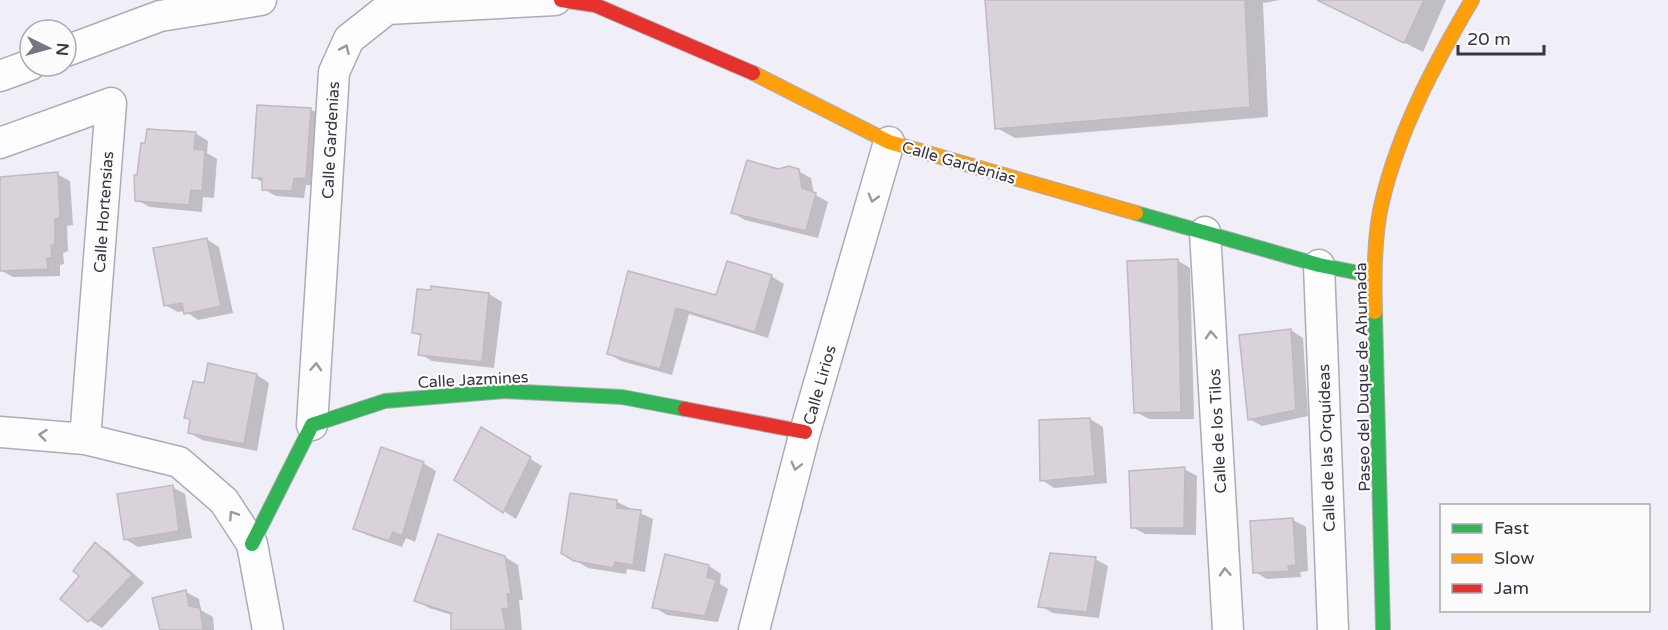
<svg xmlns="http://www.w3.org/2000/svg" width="1668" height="630" viewBox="0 0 1668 630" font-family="'Varela Round',sans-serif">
<rect width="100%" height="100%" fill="#f0eef6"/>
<path fill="#0003" d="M986,0h294l-17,3 5,114 -253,21 -18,-10z
M1319,0h127l-23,52z
M310,109l13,7 -5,69h-12l-2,13 -28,-2 -13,-7 1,-6 -11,-6z
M195,133l13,8 -1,12 10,6 -3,39 -11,-1 -1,15 -52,-5 -13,-7 2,-24z
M778,171h20l13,7 3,16 14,8 -10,36 -73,-18 -12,-7z
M57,174l13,7 3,44 -6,1 1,25 -5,2 1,11 -4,1v11l-47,1 -13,-7v-91z
M206,239l13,8 14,66 -35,7 -13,-9 -7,1 -13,-7z
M1177,260l13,8 4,151h-45l-13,-7z
M629,273l88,24 54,-21 13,8 -16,54 -79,-24 -17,61 -51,-14 -12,-7z
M433,287l56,7 13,8 -8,66 -62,-7 -12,-7 2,-17 -9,-5z
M1291,330l12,8 5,78 -46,10 -13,-7z
M257,375l12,8 -12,68 -55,-11 -12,-7 2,-12 -6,-4 19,-32z
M1090,419l13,8 4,56 -53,5 -12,-8z
M481,429l61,37 -26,53 -60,-39z
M423,463l13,8 -21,71 -9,-4 -4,9 -35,-12 -12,-7z
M1184,469l13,7 -1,59 -51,-1 -13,-7z
M172,487l13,7 7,44 -54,9 -13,-8z
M617,502l36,17 -8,53 -18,-3 -1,5 -38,-6 -13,-8z
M1293,520l13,7 2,44 -8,1 1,5 -34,2 -12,-7z
M95,544l13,7 36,32 -42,45 -13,-8 -8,-45z
M505,557l13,8 5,35h-4l3,30h-69l-1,-15 -23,-7 -13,-8z
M1095,559l13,7 -9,52 -46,-5 -13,-7z
M709,566l12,8 -1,10 8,5 -10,33 -51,-7 -13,-8z
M186,592l13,7 2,11 12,7 1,13h-52z"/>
<path fill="#d9d2da" stroke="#c0b9c1" stroke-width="1.5" d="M985,0h260l5,107 -255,22z
M1317,0h107l-20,43z
M257,105l54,3 -5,70 -12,1 -2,12 -30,-1v-12h-10z
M147,129l49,3 -2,17 11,1 -3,41 -11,-1 -2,15 -54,-4 -1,-26h3l4,-32h4z
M747,160l31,9 11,-3 10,3 3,19 14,5 -10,38 -75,-18z
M58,172l2,46 -5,1v25l-4,2 1,11 -5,1 1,11 -48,2v-94z
M207,238l14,68 -37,8 -2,-11 -18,3 -11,-58z
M1178,259l3,153 -47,1 -7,-152z
M727,261l45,14 -17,57 -79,-24 -16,61 -53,-15 21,-83 88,24z
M431,286l58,7 -7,69 -64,-7 3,-21 -9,-1 5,-44 14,1z
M1291,329l5,81 -48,10 -9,-85z
M208,363l49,11 -13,70 -56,-11 2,-14 -6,-1 9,-37 11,2z
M1090,418l5,58 -55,5 -1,-61z
M481,427l50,30 -28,56 -49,-33z
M381,447l43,15 -22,74 -9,-4 -4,9 -36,-12z
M1185,467l-1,61h-53l-2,-57z
M173,485l6,46 -55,9 -7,-46z
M570,493l47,7v8l24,2 -8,55 -18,-3 -2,6 -39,-7 -13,-8z
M1293,518l3,47 -8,1 1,5 -36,2 -3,-52z
M438,534l67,22 6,38h-4l2,14 -7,1 4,21h-55v-17l-37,-12z
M95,542l37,33 -44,47 -28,-23 19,-23 -6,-5z
M1050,553l46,4 -9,55 -49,-5z
M665,554l44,11 -2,12 9,3 -11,36 -53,-8z
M186,590l3,16 11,2 3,22h-43l-8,-32z"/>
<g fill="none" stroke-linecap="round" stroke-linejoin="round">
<g stroke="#aeabb5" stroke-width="33">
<path id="street" d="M66,51l94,-35 101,-16
M0,76l30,-11
M0,143l111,-40 -26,336
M1205,232l23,398
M1319,265l14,365
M312,425l22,-353 15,-33 38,-30 168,-9
M0,432l85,7 94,23 45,39 28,43 16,86
M754,630l51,-198 84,-290"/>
</g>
<g stroke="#aeabb5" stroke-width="16">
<path id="fast" d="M1136,213l183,52 55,11
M1375,312l8,318
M252,544l60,-119 73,-24 120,-10 117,6 63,12"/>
</g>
<g stroke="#aeabb5" stroke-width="16">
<path id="slow" d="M753,73l136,69 247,71
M1375,312c-1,-33 -1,-78 7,-110 17,-72 53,-139 90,-202"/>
</g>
<g stroke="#aeabb5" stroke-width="16">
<path id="jam" d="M561,0l34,5 158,68
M685,409l120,23"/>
</g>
<use href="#street" stroke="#fdfcfe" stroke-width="30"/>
<use href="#fast" stroke="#30b455" stroke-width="14"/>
<use href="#slow" stroke="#ff9f0a" stroke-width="14"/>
<use href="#jam" stroke="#e5322d" stroke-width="14"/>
</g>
<defs><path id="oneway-chevron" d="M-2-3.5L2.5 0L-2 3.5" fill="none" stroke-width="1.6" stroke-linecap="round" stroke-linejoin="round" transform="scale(1.5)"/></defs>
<g stroke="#9a98a0">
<use href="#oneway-chevron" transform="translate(345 49) rotate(-66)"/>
<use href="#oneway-chevron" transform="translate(873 198) rotate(106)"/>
<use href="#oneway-chevron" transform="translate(1211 335) rotate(-93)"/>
<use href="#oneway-chevron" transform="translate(316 367) rotate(-87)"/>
<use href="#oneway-chevron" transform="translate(43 435) rotate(-174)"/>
<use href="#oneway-chevron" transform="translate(796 466) rotate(104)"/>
<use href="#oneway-chevron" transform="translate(233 515) rotate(-123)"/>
<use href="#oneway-chevron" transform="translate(1225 572) rotate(-93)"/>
</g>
<g text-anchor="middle" stroke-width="4.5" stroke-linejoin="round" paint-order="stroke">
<g font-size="16" fill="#383441" stroke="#fbfbfb">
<text transform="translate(330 140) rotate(-87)" y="6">Calle Gardenias</text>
<text transform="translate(959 162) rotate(16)" y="6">Calle Gardenias</text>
<text transform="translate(103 212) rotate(-86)" y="6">Calle Hortensias</text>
<text transform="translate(1362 377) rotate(-91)" y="6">Paseo del Duque de Ahumada</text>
<text transform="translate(473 379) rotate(-3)" y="6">Calle Jazmines</text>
<text transform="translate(819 385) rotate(-74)" y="6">Calle Lirios</text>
<text transform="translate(1217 431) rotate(-93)" y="6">Calle de los Tilos</text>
<text transform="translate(1326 448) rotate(-92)" y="6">Calle de las Orquídeas</text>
</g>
</g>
<rect x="1440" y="504" width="210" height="108" fill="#fbfbfb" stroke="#adabb1" stroke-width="1.5"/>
<rect x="1452" y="524" width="30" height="9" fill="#30b455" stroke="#adabb1" stroke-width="1.5"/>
<text x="1494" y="534" font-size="18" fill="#383441">Fast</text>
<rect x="1452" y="554" width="30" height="9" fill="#ff9f0a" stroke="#adabb1" stroke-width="1.5"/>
<text x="1494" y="564" font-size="18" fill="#383441">Slow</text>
<rect x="1452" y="584" width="30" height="9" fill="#e5322d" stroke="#adabb1" stroke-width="1.5"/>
<text x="1494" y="594" font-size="18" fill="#383441">Jam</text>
<g transform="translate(48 48) rotate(95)"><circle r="28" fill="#fbfbfb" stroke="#adabb1" stroke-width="1.5"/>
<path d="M0-4.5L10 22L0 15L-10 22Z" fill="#787580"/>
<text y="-9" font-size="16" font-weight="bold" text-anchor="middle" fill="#383441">N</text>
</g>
<path d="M1458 45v9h86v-9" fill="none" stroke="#383441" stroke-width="3"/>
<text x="1467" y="45" font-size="18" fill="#383441" stroke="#fbfbfb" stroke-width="4.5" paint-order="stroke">20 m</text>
</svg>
